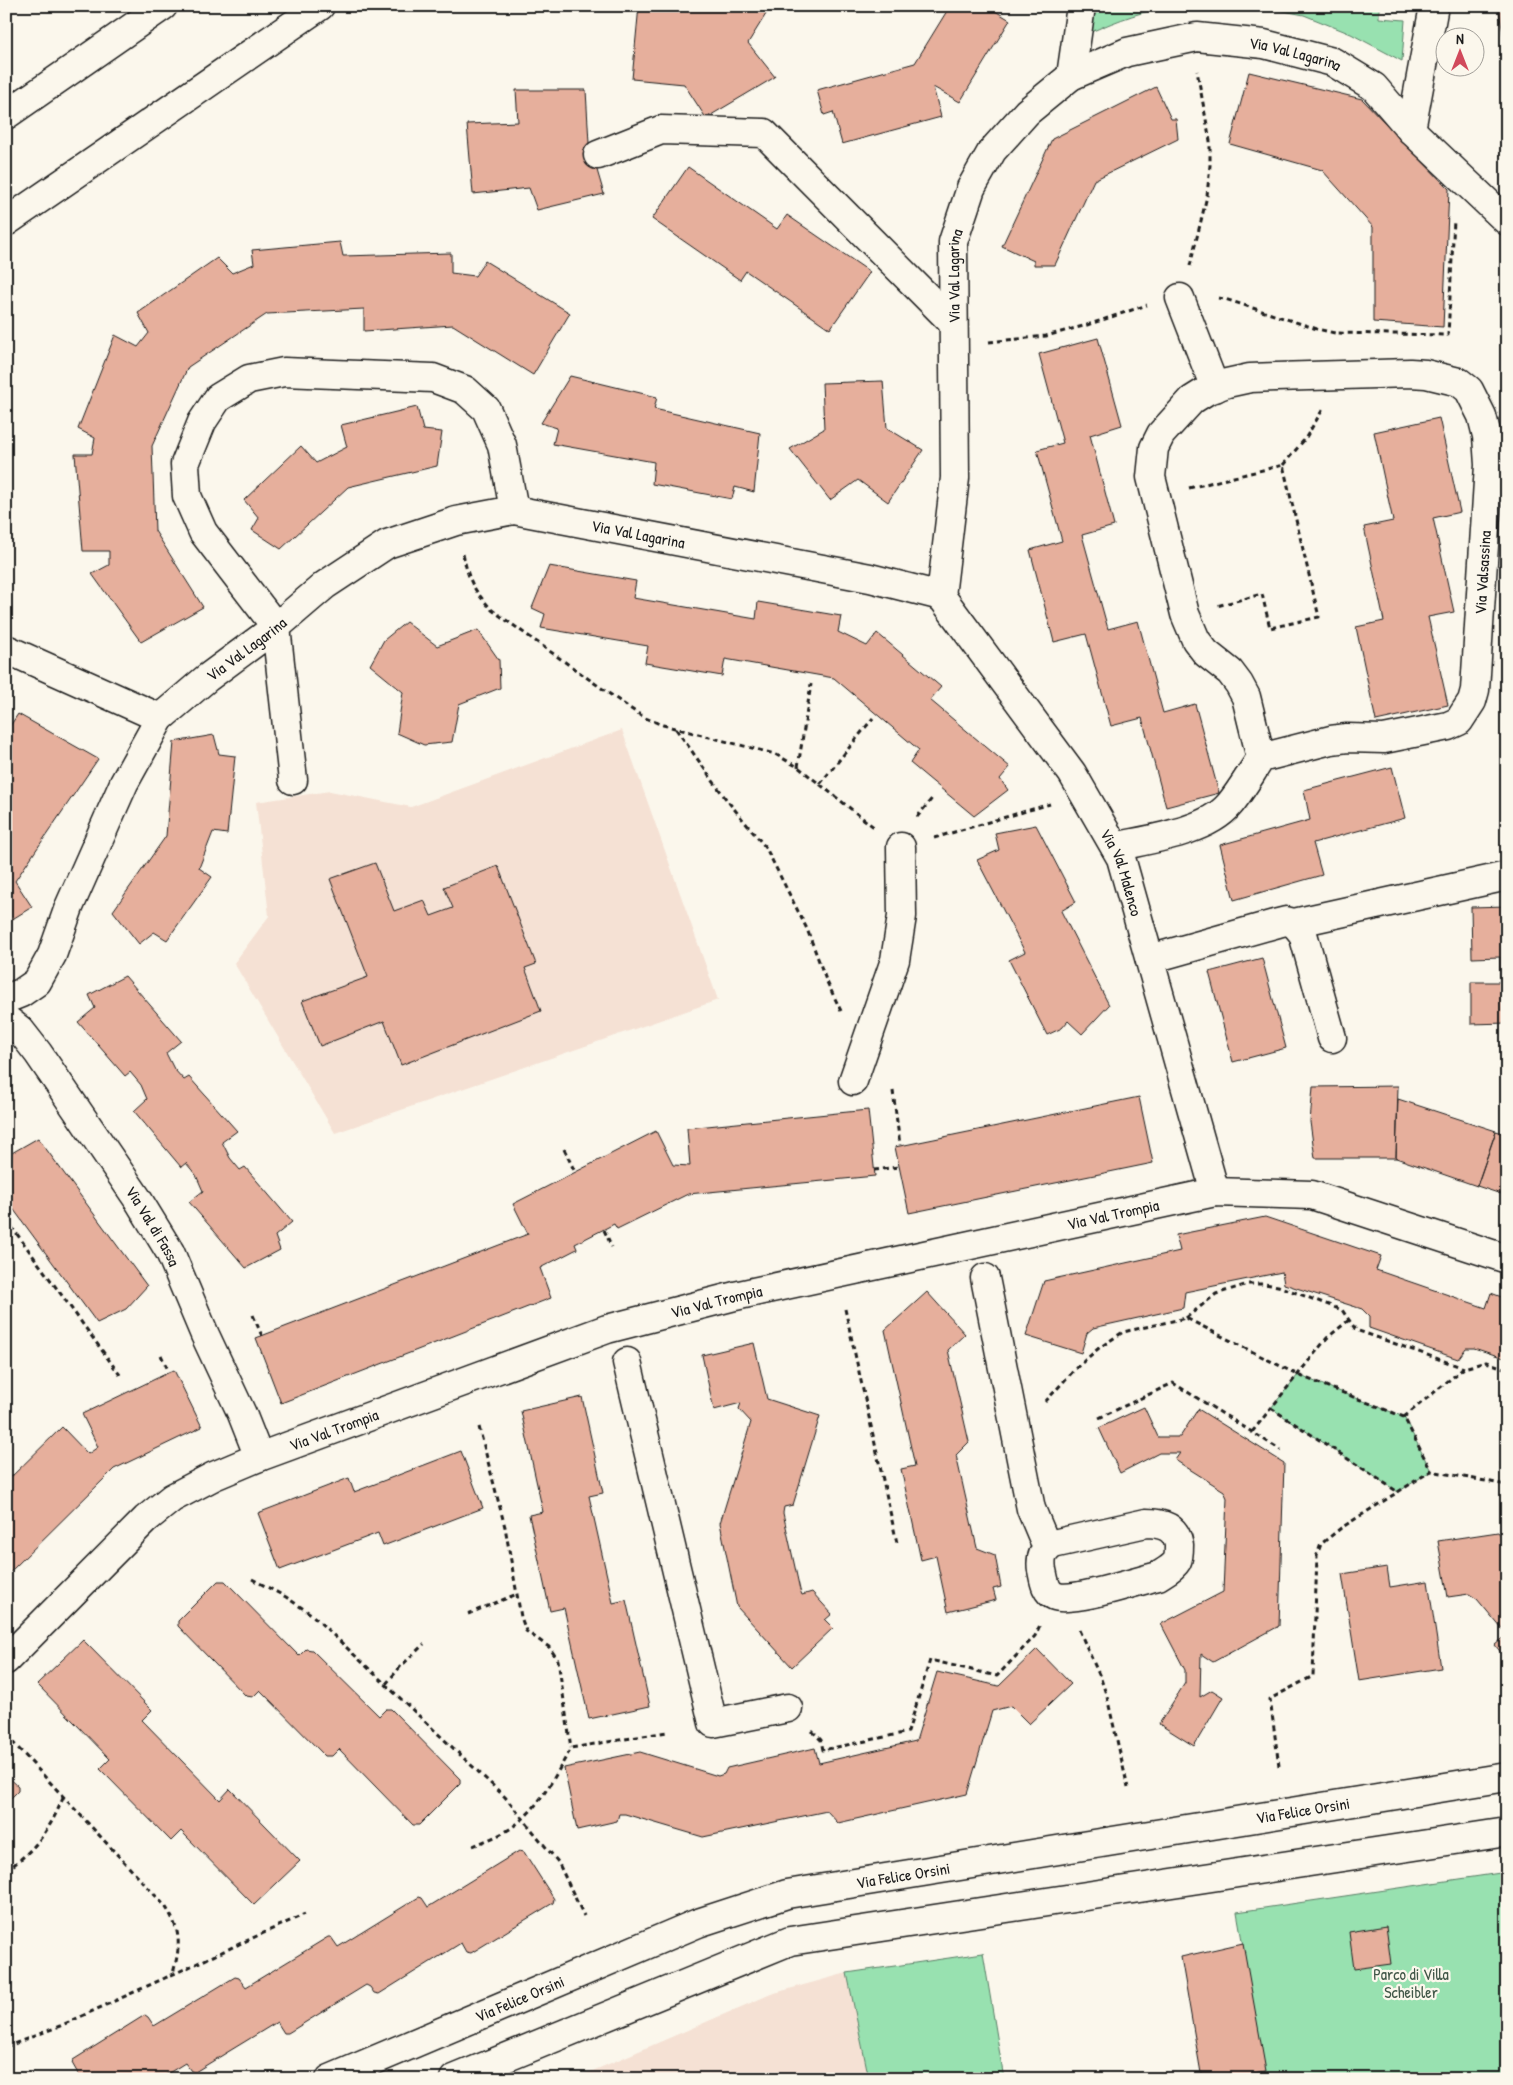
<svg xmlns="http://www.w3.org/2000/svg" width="1513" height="2085" viewBox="0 0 1513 2085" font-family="'Patrick Hand',sans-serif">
<rect width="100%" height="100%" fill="#fbf7ec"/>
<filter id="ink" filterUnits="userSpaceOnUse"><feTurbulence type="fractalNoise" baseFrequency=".02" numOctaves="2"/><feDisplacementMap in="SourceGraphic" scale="10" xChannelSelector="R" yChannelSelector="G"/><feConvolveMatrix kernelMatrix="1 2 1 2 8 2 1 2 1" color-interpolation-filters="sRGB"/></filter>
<g filter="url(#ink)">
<path fill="#f5e1d4" d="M622,730l96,270 -383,133 -101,-170 35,-47 -13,-114 74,-11 81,16z
M847,1973l22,106h-295l197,-85z"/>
<path fill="#98e1b0" stroke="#5a7e66" d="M1090,6h84c-29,4 -56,14 -83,26l-4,-12z
M1258,6h121v12l26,2 -3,41 -51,-27 -47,-19z
M1298,1375l106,42 27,54 -33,21 -127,-84z
M1507,1872v207h-264v-2l10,-2v-2l12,-2 -28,-159z
M983,1953l21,126h-135l-22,-106z"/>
<path fill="#e6af9c" stroke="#1c1c1c" d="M639,6h132l-23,37 27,34 -69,41 -22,-34 -52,-5z
M950,6h37l23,14 -50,82 -27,-15 8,30 -99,27 -9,-32 -9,3 -7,-25 98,-27z
M1498,6h9v49z
M1249,72l113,27 87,90 -6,138 -70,-5v-95l-51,-57 -92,-26z
M1156,87l15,32h5l2,20 -84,41 -39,85h-21v-4l-32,-15 50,-107z
M516,90h70l3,53 15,51 -67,16 -8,-22 -56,6 -6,-70 51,-2z
M688,167l89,62 10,-14 83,57 -40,57 -84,-58 -6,9 -88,-61z
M340,242l3,14 108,-3v20l24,3 10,-15 85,52 -37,62 -80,-50 -89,6v-22l-97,5 -79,53 -36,79 3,85 48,76 -62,35 -49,-68 17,-9v-14h-26l-8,-97h17l3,-16 -17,-9 37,-94 23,12 11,-14 -11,-20 79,-55 15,15 22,-9 -2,-14z
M1098,338l24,87 -32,10 24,91 -32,9 26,94 30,-8 25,92 32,-9 24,89 -53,14 -24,-89 -31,8 -25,-92 -32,8 -24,-92 32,-9 -25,-91 26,-7 -24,-89z
M570,376l87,21 -3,12 106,24 -6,59 -19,-5 -3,12 -80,-15 2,-22 -101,-18 4,-16 -16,-5z
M883,381l4,47 36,22 -35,52 -30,-22 -28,20 -40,-51 34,-20 -2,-46z
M417,407l6,23 19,2 -5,34 -89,21 -67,62 -29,-19 7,-12 -15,-18 57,-54 15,17 31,-16 -6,-22z
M1439,418l21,94 -27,6 21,94 -26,5 20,88 -72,16 -20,-94 28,-6 -20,-94 29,-6 -19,-89z
M549,566l87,15 -3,17 123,21 2,-17 83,14 -3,16 29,14 10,-13 64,54 -11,13 80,67 -10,12 8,11 -34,26 -64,-53 9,-13 -85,-72 -109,-19 -3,17 -77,-13 3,-17 -107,-18 4,-14 -13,-6z
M406,622l31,24 41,-16 21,30 1,28 -41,16 -7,38 -28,3 -27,-12 6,-41 -33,-27 14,-25z
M18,714l80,45 -83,122 17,26 -26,16v-191z
M214,735l5,19 16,2 -8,78 -14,-2 -14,36 13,9 -45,63 -13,-8 -15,12 -26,-33 53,-75 8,-94z
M1392,767l13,51 -92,25 9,32 -88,25 -14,-55 90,-25 -6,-30z
M1036,825l40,77 -15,9 48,94 -27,29 -14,-13 -6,7 -15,7 -38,-75 16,-8 -48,-92 22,-10 -4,-17z
M375,863l19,48 30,-11 7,16 22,-8 -9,-21 54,-21 38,98 -11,4 16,43 -140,54 -17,-44 -64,25 -18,-45 66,-24 -38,-98z
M1507,906v117l-36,1v-42h29v-25l-28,1 -1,-51z
M1262,958l24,90 -53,14 -24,-90z
M125,976l56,65 -15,12 8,16 10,11 5,-3 48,54 -15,11 8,16 10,12 5,-3 47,55 -17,14 5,14 -34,18 -57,-66 14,-11 -7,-16 -10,-12 -5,4 -47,-56 13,-12 -6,-14 -11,-13 -5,4 -47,-54 17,-14 -6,-13z
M1398,1086l-2,72h-81l-5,-36 3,-35z
M1139,1097l14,66 -244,50 -14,-66z
M1398,1099l98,32 -19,55 -81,-28z
M868,1110l7,66 -187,18 -71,35 -3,-5 -39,20 2,5 -37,19 11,30 -270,105 -25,-65 272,-104 -15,-30 143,-73 17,34 17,1 -3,-38z
M1496,1131l11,3v62l-30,-10z
M38,1138l109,148 -21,23 -29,14 -91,-124v-50l4,5z
M1265,1217l116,39 -5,14 110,38 5,-15 16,6v60l-33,-11h-8l-8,11 -89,-31v-12l-7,-7 -78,-25 -2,-12 -97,20 -2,16 -90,20 -6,5 -6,20 -55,-17 18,-55 136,-30 -4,-16z
M927,1292l38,42 -17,16 21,92 -13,13 21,93 18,7 6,32 -8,2 3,11 -48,12 -12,-56 -15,4 -20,-91 14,-3 -30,-136z
M754,1343l13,56 53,17 -27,89 -9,2 -1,6 17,77 2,5 10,-3 20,22 -7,6 8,8 -41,39 -55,-60 -17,-84 31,-101 -12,-13 2,-6 -27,7 -12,-55z
M174,1370l28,57 -88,42 -108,107v-94l56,-55 26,27 10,-7 -16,-33z
M582,1397l21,96 -14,3 24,107 13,-3 24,106 -61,13 -25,-111 -14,3 -21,-96 14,-3 -22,-101z
M1144,1407l14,30h22l18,-28 86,54 -5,163 -66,36 -12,-8 -1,43 12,-7 11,7 -29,49 -35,-22 26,-41v-13l-24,-46 62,-32 4,-94 -3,-7 -49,-31 5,-7h-21l-39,20 -21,-45z
M461,1451l22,57 -100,38 -5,-13 -98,37 -22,-57 91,-35 5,14z
M1498,1532l9,11v117l-12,-15 12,-10 -30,-36 -8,-5 -21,3 -10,-56z
M1387,1567l3,20 38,-6 13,87 -82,13 -17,-107z
M218,1581h7l74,75 7,-7 6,1 67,66 7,-7h5l69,70v5l-41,41h-6l-74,-76 -7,7h-7l-65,-66 -7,7 -7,-1 -68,-70v-5z
M83,1640l69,70 -10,10 78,80 10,-11 70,72 -46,44 -73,-74 -10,10 -71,-72 10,-10 -73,-75z
M1037,1649l34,35 -42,40 -18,-18 -19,5 -25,83 -129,29 -11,-12 -124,26 -78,-23h-6l-2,7 -40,9 -13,-62 76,-16 78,24 6,-2 3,-6 88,-20 4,15 97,-22 21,-69 62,14z
M6,1775l12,11v5l-12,12z
M519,1851l5,1 30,47 -1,4 -82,50 -5,-1 -5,-9 -82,51 -5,-1 -4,-6 -4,-2 -78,48h-4l-7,-11 -82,50 -4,-1 -6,-8 -26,16h-78l-9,-16 1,-3 72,-45 3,2 6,9 81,-49 4,1 7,9 82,-50h3l7,10 81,-50 3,1 6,9z
M1386,1926l5,38 -37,5 -5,-37z
M1243,1943l23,128 -13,2v2l-10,2v2h-41l-21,-122z"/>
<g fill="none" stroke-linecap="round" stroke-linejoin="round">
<g stroke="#1c1c1c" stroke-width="31">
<g id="minor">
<path d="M1071,76l10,-70"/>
<path d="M1411,130l23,-124"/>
<path d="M598,155l63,-25 103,3 188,189"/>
<path d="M1180,298l35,90"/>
<path id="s1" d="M941,596l14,-118 -2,-236 18,-54 21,-37 35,-39 44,-36 56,-24 70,-15 67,7 69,18 41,25 37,43 96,91"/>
<path id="s2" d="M941,596l131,177 49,85 94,334"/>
<path d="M6,649l154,69"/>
<path d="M293,780l-17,-153 -73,-95 -16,-36 -2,-32 17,-42 16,-24 31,-19 35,-7 149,6 32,12 21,19 16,36 12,65"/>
<path id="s3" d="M1115,847c34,-8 91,-15 114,-42 12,-14 22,-32 32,-47l70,-18 16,-2 37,1 64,-13 11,-5 13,-20 3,-11 14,-225 -2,-29 -5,-20 -13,-26 -10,-8 -33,-8 -16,-1 -134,4 -26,1 -23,5 -19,7 -16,10 -31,34 -7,14 -3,29 34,137 11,26 10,13 24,19 9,12 7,13 15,61"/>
<path d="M1294,923l9,11 29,104"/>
<path d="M1150,959l128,-36 8,-2 8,2 213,-47"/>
<path id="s4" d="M6,999l15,-6 16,-11 15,-27 17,-48 55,-124 36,-65 47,-40 69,-51 49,-42 62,-41 69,-23 58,-11 356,68 71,18"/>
<path id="s5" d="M6,1019l14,11 18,23 99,145 33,54 35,83 37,79 17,43"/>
<path d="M853,1081l42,-121 7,-44 -1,-69"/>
<path d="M985,1278l46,231 16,38"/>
<path d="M627,1362l86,361 75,-15"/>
<path d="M1146,1523c16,0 30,4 33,22 0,4 0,12 -2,16 -4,7 -13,11 -19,15 -20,5 -87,27 -103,20 -10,-4 -11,-17 -13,-26 -2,-13 1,-19 11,-26z"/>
<path id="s6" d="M6,1660l140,-141 26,-21 42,-22 45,-19 348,-128 128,-33 480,-104 97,3 195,64"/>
<path id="s7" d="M330,2079l368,-156 89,-29 720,-117"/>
<path d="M454,2079l336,-138 717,-109"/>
</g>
</g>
<g stroke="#1c1c1c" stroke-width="31">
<path id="highway" d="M6,115l157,-109
M6,222l314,-216"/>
</g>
<path stroke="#1c1c1c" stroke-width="3" stroke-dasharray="5 4" stroke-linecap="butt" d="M1190,266l17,-70 3,-31v-24l-13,-70
M1218,298l7,1 92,30 18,4 113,2 6,-115
M989,342l57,-6 41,-11 60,-20
M1283,465l22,-26 18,-30
M1189,488l94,-23 36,152 -49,11 -8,-34 -45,12
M463,554c6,28 10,35 29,56l136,97 17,11 18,7 112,29 23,13 77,61
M676,729l50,70 40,49 41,81 19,51 15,31
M798,767l13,-83
M820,784l53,-66
M917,817l17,-21
M934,838l116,-34
M893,1091l7,54
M564,1149l11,23
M874,1170l25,-3
M6,1219l114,156
M604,1230l8,17
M845,1309l52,234
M253,1315l9,21
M1186,1318l30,-24 32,-10h16l14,2 64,24 14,20 108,38
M161,1355l8,17
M1045,1402l31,-34 23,-20 24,-16 63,-14 112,57 106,42 27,54
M1271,1408l127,84
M1404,1417l60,-49 22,-6 21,7
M1099,1418l74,-35 108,67
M479,1427l26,100 16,90 5,14 23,16 9,13 13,88
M1252,1432l75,-94 22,-18
M252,1579l34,18 25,17 194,183 53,65 26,54
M468,1614l49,-20
M1079,1630l22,49 6,18 21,91
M386,1684l14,-17 24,-23
M812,1731l9,9 2,10 85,-18 22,-72 67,16 38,-40 5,-11
M6,1735l159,171c16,24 16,39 8,67
M1279,1766l-9,-67 43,-23 4,-121 4,-11 20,-16 90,-57 76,14
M473,1846c11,-5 24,-9 35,-16 30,-19 46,-52 63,-82l96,-16
M6,1871c31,-24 42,-38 58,-75
M6,2047l54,-21 245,-112"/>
<use href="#minor" stroke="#fbf7ec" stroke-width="28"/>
<use href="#highway" stroke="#fbf7ec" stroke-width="28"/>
</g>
</g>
<g text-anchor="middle" stroke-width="4.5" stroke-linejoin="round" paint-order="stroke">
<g font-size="16" fill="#1c1c1c" stroke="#fbf7ec">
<text dy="6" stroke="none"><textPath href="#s1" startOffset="796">Via Val Lagarina</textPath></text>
<text dy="6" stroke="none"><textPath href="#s1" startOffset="321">Via Val Lagarina</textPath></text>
<text dy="6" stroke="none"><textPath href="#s4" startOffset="872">Via Val Lagarina</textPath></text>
<text dy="6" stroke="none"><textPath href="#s3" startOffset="536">Via Valsassina</textPath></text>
<text dy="6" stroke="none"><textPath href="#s4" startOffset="438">Via Val Lagarina</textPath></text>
<text dy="6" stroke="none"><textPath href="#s2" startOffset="332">Via Val Malenco</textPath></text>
<text dy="6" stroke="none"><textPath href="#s6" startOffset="1218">Via Val Trompia</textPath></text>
<text dy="6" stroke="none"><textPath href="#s5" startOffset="255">Via Val di Fassa</textPath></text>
<text dy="6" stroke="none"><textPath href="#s6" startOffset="812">Via Val Trompia</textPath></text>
<text dy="6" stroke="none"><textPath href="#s6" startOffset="408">Via Val Trompia</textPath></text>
<text dy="6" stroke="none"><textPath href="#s7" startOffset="1016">Via Felice Orsini</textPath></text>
<text dy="6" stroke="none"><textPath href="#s7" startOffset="611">Via Felice Orsini</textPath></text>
<text dy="6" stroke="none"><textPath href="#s7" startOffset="206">Via Felice Orsini</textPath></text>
</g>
<g font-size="16" fill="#415748" stroke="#fbf7ec">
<text x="1411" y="1980">Parco di Villa<tspan x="1411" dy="18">Scheibler</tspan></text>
</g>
</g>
<rect width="1513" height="2085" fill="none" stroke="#fbf7ec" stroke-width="25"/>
<rect x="12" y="12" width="1488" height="2060" fill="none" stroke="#1c1c1c" stroke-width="2" filter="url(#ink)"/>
<g transform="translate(1460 52)"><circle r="24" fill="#fbf7ec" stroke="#a29f99"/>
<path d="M0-4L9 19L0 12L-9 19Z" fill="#d1495b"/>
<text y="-8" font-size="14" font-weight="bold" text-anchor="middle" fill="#1c1c1c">N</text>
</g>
</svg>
